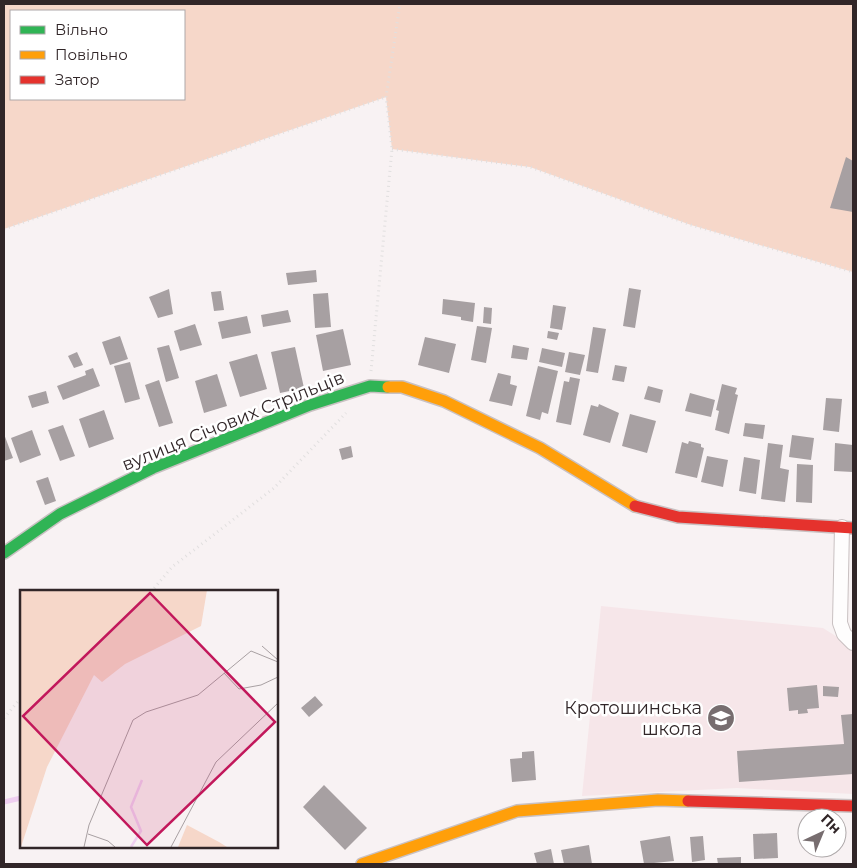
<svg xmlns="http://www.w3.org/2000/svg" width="857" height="868" viewBox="0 0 857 868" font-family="Montserrat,sans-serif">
<rect width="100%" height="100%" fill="#f8f2f3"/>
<path fill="#f6e6e9" d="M601,606l222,22 30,19v147l-116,-6 -155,8z"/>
<path fill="#f6d7c9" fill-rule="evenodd" d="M4,4h849v268l-162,-47 -161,-58 -138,-18 -6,-52 -382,132zM11,11h173v88h-173z"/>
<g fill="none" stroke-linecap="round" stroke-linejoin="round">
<path stroke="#efcff0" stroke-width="5" d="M4,802l17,-4"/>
</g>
<path fill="#a7a0a2" d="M846,157l7,4v51l-23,-4z
M316,270l1,12 -29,3 -2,-12z
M629,288l12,2 -6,38 -12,-2z
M169,289l4,25 -15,4 -9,-21z
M221,291l3,19 -10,1 -3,-19z
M328,293l3,34 -16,1 -2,-34z
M443,299l32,4 -2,19 -12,-2v-3l-19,-3z
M553,305l13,2 -4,23 -12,-2z
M484,307l8,1 -1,16 -8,-1z
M288,310l3,12 -28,5 -2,-12z
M247,316l4,17 -29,6 -4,-17z
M195,324l7,21 -22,6 -6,-20z
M477,326l15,2 -6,35 -15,-3z
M593,327l13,2 -8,44 -12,-2z
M343,329l8,36 -28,6 -7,-36z
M548,331l11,2 -2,7 -10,-2z
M120,336l8,23 -18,6 -8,-23z
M425,337l31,7 -7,29 -31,-8z
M169,345l10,33 -13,4 -9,-34z
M513,345l16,3 -2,12 -16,-2z
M295,347l9,41 -24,5 -9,-41z
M542,348l23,5 -3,14 -23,-5z
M77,352l6,13 -9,3 -6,-12z
M569,352l16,3 -5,20 -15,-3z
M257,354l10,35 -27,8 -11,-35z
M130,362l10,37 -15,4 -11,-37z
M615,365l12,2 -3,15 -12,-2z
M538,366l20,5 -10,43 -6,-2 -2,8 -14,-4z
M93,368l7,18 -37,14 -6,-14 29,-11 -1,-4z
M498,373l13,3 -1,8 7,2 -5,20 -23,-5z
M217,374l10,32 -23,7 -9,-32z
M570,377l10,2 -9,46 -15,-3 8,-41 5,1z
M159,380l14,43 -14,4 -14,-42z
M722,384l15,4 -2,6 3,1 -9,39 -14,-4 4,-19 -3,-1z
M648,386l15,4 -3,13 -16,-4z
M46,391l3,12 -17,5 -4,-12z
M690,393l25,7 -4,17 -26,-6z
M826,398l16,1 -3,33 -16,-2z
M599,404l20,9 -9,30 -27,-8 8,-30 7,2z
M104,410l10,29 -25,9 -10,-29z
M630,414l26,7 -9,32 -25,-7z
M745,423l20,2 -2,14 -20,-3z
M63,425l12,31 -15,5 -12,-31z
M32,430l9,25 -21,8 -9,-25z
M4,434l9,24 -9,3z
M792,435l22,3 -3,22 -22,-3z
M689,441l12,3v3l3,1 -7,30 -22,-5 7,-31 6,2z
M768,443l15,2 -3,23 9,2 -4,32 -24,-3z
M835,443l18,2v27l-19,-1z
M351,446l2,11 -11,3 -3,-11z
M707,456l21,4 -5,27 -22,-5z
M744,457l16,3 -4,34 -17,-3z
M797,464l16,1 -1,38 -16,-1z
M48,477l8,24 -11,4 -9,-24z
M817,685l2,23 -12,1 1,4 -10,1v-4l-9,1 -2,-23z
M823,686l16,1 -1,10 -15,-1z
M315,696l8,9 -14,12 -8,-9z
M853,714v60l-114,8 -2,-31 107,-7 -3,-29z
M534,751l2,29 -24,2 -2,-23 12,-1v-6z
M324,785l43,43 -22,22 -42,-43z
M777,833l1,25 -24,1 -1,-25z
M670,836l4,25 -30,3 -4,-23z
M703,836l2,24 -13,2 -2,-25z
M589,845l3,19h-28l-3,-14z
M551,849l3,15h-17l-3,-11z
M741,857v7h-23l-1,-6z"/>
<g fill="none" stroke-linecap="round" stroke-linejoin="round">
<g stroke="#c9c1c2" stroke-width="16">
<path id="street" d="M842,527l-2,96 4,11 9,9"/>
</g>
<g stroke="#c9c1c2" stroke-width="14">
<path id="fast" d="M4,553l56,-39 93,-46 157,-63 60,-19 18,1"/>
</g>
<g stroke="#c9c1c2" stroke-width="14">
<path id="slow" d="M388,387h14l42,14 96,47 95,58
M362,864l155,-53 141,-11 30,1"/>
</g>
<g stroke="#c9c1c2" stroke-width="14">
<path id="jam" d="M635,506l43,11 175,11
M688,801l165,5"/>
</g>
<path stroke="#e1dfdf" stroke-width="3" stroke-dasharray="1 4" stroke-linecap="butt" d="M392,149l138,18 161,58 162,47
M4,229l382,-132
M371,371l21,-222 -6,-52 14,-93
M151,592l21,-25 102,-79 72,-75
M4,718l17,-20"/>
<use href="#street" stroke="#fefdfd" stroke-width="14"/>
<use href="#fast" stroke="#30b455" stroke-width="11"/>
<use href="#slow" stroke="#ff9f0a" stroke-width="11"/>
<use href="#jam" stroke="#e5322d" stroke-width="11"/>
</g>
<defs>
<g id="school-disc" transform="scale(1.4375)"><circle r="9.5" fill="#776d6f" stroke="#fff"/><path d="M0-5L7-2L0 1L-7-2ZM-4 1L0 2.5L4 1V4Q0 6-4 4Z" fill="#fff"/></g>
</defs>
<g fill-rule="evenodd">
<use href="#school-disc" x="721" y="718"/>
</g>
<g text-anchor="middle" stroke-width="5" stroke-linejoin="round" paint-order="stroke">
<g font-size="18" fill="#312628" stroke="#fff">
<text transform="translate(233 421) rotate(-22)" y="6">вулиця Січових Стрільців</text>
</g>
<g font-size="18" fill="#312628" stroke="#fff" text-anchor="end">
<text x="702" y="714">Кротошинська<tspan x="702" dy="21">школа</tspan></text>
</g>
</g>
<g transform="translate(20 590)">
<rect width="258" height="258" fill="#f8f2f3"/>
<path d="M0,0h187l-6,36 -76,38 -23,18 -8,-7 -47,92 -26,80zM167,235l32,17 8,5h-49z" fill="#f6d7c9"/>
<path fill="none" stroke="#efcff0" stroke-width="2.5" d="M111,257l10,-16 -10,-24 11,-27"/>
<path fill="none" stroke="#a8a0a2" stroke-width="1" d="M242,56l16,14M204,83l15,16 22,-4 17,-8M68,244l20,7 7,6M64,257l5,-22 44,-105 13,-8 52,-17 53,-44 27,11M151,257l45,-85 62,-59"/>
<path fill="#c2185b" fill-opacity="0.15" stroke="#c2185b" stroke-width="2.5" d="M130,3l125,129 -128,123 -124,-129z"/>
<rect width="258" height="258" fill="none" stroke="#312628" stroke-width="2.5"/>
</g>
<rect width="857" height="868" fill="none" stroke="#312628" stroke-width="10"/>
<rect x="10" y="10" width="175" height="90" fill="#ffffff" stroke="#ada8a9"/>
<rect x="20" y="26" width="25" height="8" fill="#30b455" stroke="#ada8a9"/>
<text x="55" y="35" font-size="15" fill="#312628">Вільно</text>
<rect x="20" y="51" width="25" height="8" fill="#ff9f0a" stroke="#ada8a9"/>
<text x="55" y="60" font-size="15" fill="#312628">Повільно</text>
<rect x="20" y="76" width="25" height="8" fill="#e5322d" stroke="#ada8a9"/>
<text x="55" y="85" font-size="15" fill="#312628">Затор</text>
<g transform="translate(822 833) rotate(44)"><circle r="24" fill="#ffffff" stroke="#ada8a9"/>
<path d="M0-4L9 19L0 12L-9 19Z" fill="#776d6f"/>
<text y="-8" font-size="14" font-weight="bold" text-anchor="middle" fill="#312628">Пн</text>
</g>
</svg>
